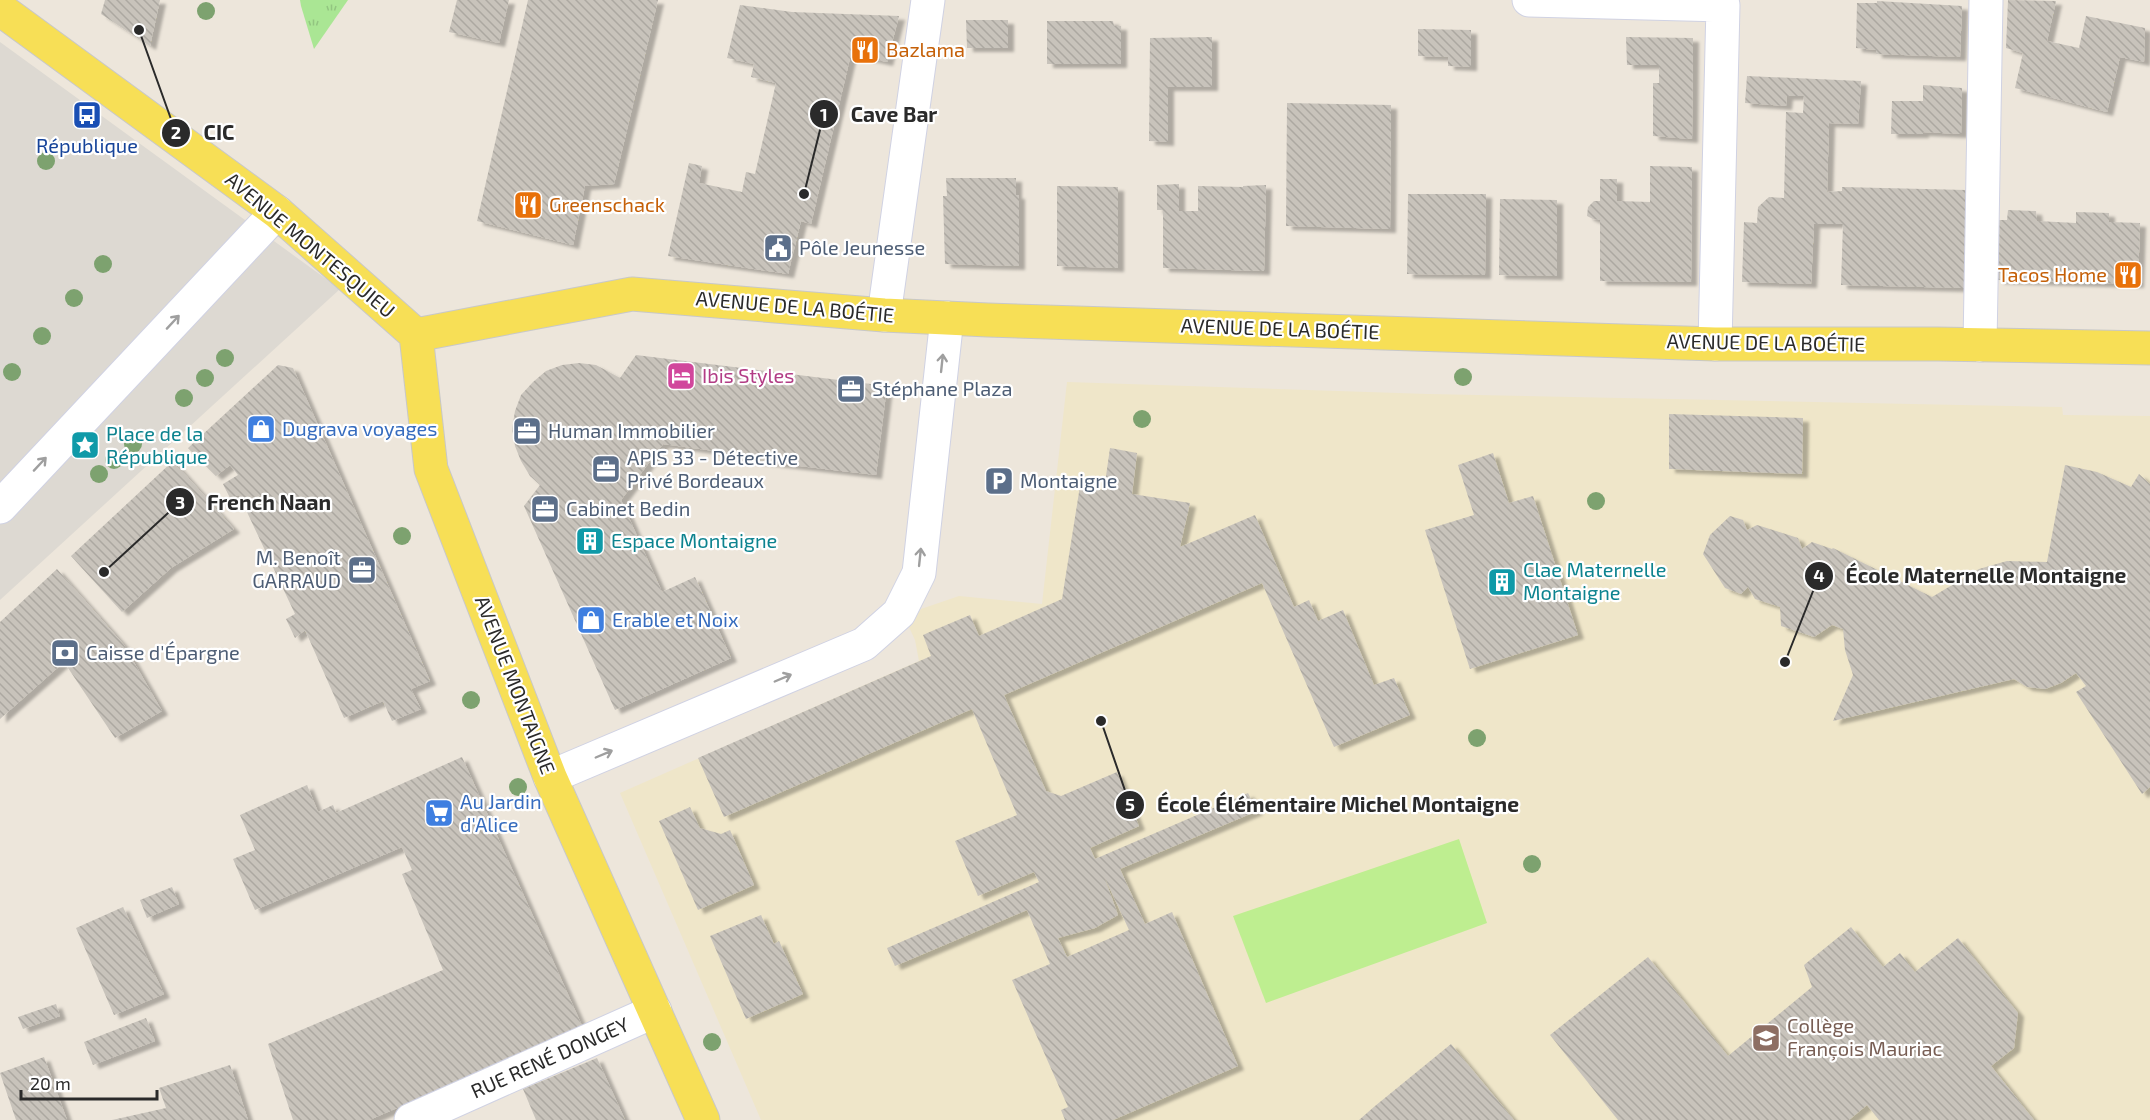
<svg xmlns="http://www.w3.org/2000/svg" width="2150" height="1120" viewBox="0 0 2150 1120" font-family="'Exo 2',sans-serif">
<defs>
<pattern id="grass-tufts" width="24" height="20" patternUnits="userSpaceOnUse" patternTransform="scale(1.5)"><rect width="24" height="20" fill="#aae694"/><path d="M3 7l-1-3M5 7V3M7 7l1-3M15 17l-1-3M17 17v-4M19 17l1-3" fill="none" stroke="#92c580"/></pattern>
<pattern id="building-back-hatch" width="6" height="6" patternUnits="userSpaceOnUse" patternTransform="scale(1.5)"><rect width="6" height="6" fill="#c8c3bb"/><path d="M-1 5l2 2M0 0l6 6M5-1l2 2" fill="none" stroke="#aca8a1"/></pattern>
<filter id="shadow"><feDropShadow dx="6" dy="4" stdDeviation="1.5" flood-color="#0004"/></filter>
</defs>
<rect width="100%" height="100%" fill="#ede6db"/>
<path fill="#efe6c9" d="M1067,382l361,12 634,13 1,8 87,1v704h-1389l-141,-327 299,-132 -4,-21 -6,-13 12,-18 38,-13 83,8z"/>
<path fill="url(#grass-tufts)" d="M300,0h48l-34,49 -13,-43z"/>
<path fill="#beee90" d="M1459,839l28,84 -221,80 -33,-87z"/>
<path fill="#ddd9d2" d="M0,42l340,247 -340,311z"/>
<path fill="url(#building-back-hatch)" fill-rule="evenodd" filter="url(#shadow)" d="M105,0h55l-10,46 -49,-32z
M457,0h52l-10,43 -50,-11z
M528,0h130l-44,184 -29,2 -12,59 -96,-24z
M2008,0l48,1 -9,40 32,7 7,-32 59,12 -1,34 -24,-5 -13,55 -92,-24 8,-35 -17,-5z
M1877,1l85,5 -2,51 -84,-3v-4l-20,-2 1,-45h20z
M740,5l52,7 107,4 -12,46 -36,-8 -40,170 -10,-3 -13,53 -120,-18 21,-93 13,3 -3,17 43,9 4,-20 9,2 21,-91 -25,-6 3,-13 -27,-6z
M966,20h42v28h-41z
M1047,21h66l1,5h7v38h-74z
M1418,29l53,1v37l-23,-1v-9l-30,-1z
M1212,37v50h-44v55l-19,-1 1,-103z
M1626,37l67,1 -1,101 -39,-3v-53h6v-18h-32z
M1747,76l114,5 -3,43 -29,-1 -2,69 15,-1v-4l124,3 -2,98 -123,-3 2,-61h-29l-3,60 -69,-2 2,-60 13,1 1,-16 11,-10 15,1 2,-86 17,1 1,-17h-17l-1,10 -41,-3z
M1923,85l39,3 -1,46 -38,-2v2h-32l1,-33h31z
M1287,103l104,2 -1,124 -104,-3z
M1650,166l42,1 -1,115 -91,-1v-61l-7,-1 -6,-3 1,-9 6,-6h6v-22h17v22l33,1z
M946,178h70v17h3v71l-74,-2 -2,-68h4z
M1179,184v27h19v-25l45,1v-1l23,-1 -2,86 -101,-3v-58h-6v-25z
M1057,186l61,1v81l-61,-2z
M1408,194h78l-1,81 -78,-1z
M1500,199l57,1v76l-58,-1z
M2008,210l28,1 1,10 39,2v-11l33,1v9l31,1 -2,61 -140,-4 1,-60h8z
M636,355l251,31 -11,89 -153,-18 -1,-5 -59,-8 -42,56 41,92 33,-15 36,81 -116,52 -91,-204 16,-21 -10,-9 -9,-15 -6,-15 -3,-17 3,-18 6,-16 12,-13 13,-11 16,-6 17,-2 17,2 24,13z
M278,365l15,3 137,313 -19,8 10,20 -29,12 -9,-20 -39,17 -39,-88 -10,8 -9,-19 9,-5 -56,-119 -9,3 -7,-14 15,-9 -8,-10 -14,11 -28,-28z
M1669,414l134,4 -1,56 -133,-5z
M1110,448l27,5 -5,41 58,9 -10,44 75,-32 39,92 15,-7 9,21 25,-11 31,75 20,-7 16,37 -76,32 -72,-164 -258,112 42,96 15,5 56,-24 22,54 -49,22 5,11 153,-66 9,18 -137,58 25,55 27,-12 66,154 -125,54h-48l-4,-10 7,-3 -56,-127 38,-16 -23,-54 -132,56 -8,-18 152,-66 -5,-10 -56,24 -23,-55 62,-26 -45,-106 -248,108 -26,-59 233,-102 -8,-21 9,-4 38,-16 9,21 83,-37 18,-113 24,4zM1104,876l25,54 -62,27 -9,-19 37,-10 23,-13z
M1493,453l16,50 24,-7 45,139 -108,34 -45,-139 49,-15 -16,-50z
M173,461l61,68 -63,39 -49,44 -51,-56z
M2065,465l32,7 34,15 8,-13 11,10v303l-8,7 -66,-102 10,-6 -10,-13 -15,10 -16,6 -18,-2 -13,-8 -181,42 20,-46 -8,-25 -2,-21 -11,-4 -18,12 -33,-11 -1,-19 -25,-8 -7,-12 -7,7 -16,-6 -22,-34 7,-19 20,-19 13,4 4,10 10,-5 41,13 4,11 10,-7 20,7 1,-1 99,49 47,-28 28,-8 40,1z
M57,569l67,76 38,66 -47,27 -51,-76 -64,57v-97z
M462,757l121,271 -214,92h-76l-25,-76 175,-74 -41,-96 10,-4 -10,-23 -147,63 -22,-51 22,-9 -15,-35 67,-30 11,27 15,-7 3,8z
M690,807l10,21 21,6 9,-4 24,55 -56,25 -39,-89z
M172,887l7,17 -32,14 -7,-18z
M123,907l41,87 -50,21 -38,-87z
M761,915l13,29 5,-3 24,53 -57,25 -36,-83z
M1851,927l32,40 17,-14 15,19 43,-34 60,75 -4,35 -23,18 43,54h-155l-12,-15 -18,15h-231l-68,-85 98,-78 80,99 84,-69 -8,-22z
M56,1004l4,12 -37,13 -5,-12z
M146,1018l9,23 -62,24 -9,-23z
M1451,1044l63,76h-155l16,-14z
M44,1057l23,63h-51l-16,-47z
M597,1058l28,62h-89l-13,-31z
M230,1065l18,55h-136l54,-12 -7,-20z"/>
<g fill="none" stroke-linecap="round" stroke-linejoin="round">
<g stroke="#d0d2e3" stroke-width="35">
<path id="minor" d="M1529,0l194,5 -8,339
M884,315l44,-315
M1980,345l6,-345
M0,507l277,-295
M550,777l314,-133 35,-31 20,-40 28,-255
M411,1120l244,-109"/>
</g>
<g stroke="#c8c8c8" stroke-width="35">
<path id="major" d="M0,9l277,203 139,123
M416,335l216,-41 252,21 104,5 727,24h223l212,4
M416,335l15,134 119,308 153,343"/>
</g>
<use href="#minor" stroke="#fff" stroke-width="33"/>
<use href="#major" stroke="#f7df56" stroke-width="33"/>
</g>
<g fill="#7da26f">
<circle cx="206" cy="11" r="9"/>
<circle cx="46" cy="161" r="9"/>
<circle cx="103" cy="264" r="9"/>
<circle cx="74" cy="298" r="9"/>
<circle cx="42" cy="336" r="9"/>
<circle cx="225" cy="358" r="9"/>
<circle cx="12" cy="372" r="9"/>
<circle cx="1463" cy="377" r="9"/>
<circle cx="205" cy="378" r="9"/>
<circle cx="184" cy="398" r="9"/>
<circle cx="1142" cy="419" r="9"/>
<circle cx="133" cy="444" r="9"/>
<circle cx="114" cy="460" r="9"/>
<circle cx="99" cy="474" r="9"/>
<circle cx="1596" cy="501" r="9"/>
<circle cx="402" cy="536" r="9"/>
<circle cx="471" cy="700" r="9"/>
<circle cx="1477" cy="738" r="9"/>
<circle cx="518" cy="787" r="9"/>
<circle cx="1532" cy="864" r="9"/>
<circle cx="712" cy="1042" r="9"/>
</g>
<defs><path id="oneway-shaft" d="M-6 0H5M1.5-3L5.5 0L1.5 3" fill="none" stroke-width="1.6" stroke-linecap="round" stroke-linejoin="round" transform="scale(1.5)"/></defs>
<g stroke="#9f9f9f">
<use href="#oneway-shaft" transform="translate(173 322) rotate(-47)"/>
<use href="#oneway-shaft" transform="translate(942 363) rotate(-84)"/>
<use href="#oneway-shaft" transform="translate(40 464) rotate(-47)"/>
<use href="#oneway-shaft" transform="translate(920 557) rotate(-84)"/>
<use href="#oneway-shaft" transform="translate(783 678) rotate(-23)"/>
<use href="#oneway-shaft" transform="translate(604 754) rotate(-23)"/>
</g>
<defs>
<g id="restaurant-square" transform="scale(1.5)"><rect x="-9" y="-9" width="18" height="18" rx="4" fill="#e8710a" stroke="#fff"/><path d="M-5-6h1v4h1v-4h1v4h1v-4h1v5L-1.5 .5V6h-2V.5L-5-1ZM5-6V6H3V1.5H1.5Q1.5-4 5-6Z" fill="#fff"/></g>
<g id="bus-square" transform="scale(1.5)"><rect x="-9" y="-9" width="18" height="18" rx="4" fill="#1a4fb4" stroke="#fff"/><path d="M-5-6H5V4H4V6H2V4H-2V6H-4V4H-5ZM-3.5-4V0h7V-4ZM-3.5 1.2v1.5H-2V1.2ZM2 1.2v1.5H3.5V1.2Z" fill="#fff"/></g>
<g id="civic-square" transform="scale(1.5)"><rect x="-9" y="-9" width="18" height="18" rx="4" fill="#5c6f8a" stroke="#fff"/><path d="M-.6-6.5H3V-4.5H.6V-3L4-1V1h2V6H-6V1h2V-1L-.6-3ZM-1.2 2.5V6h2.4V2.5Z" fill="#fff"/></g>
<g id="hotel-square" transform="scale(1.5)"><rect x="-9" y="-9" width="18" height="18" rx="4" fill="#d1479c" stroke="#fff"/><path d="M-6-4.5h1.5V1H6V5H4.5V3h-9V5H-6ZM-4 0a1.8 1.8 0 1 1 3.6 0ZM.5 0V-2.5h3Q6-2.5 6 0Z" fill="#fff"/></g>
<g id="office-square" transform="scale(1.5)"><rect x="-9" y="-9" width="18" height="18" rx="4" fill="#5c6f8a" stroke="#fff"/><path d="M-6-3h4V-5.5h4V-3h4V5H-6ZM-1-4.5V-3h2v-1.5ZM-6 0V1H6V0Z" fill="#fff"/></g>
<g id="shop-square" transform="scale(1.5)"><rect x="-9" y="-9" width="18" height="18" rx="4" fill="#3f7fe0" stroke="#fff"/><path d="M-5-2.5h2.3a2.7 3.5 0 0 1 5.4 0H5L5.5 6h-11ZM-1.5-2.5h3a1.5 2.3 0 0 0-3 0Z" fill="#fff"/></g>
<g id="sight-square" transform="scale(1.5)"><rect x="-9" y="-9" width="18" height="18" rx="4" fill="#0f9aa8" stroke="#fff"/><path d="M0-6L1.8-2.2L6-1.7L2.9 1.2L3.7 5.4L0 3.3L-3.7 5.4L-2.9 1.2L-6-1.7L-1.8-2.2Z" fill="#fff"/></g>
<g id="parking-square" transform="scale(1.5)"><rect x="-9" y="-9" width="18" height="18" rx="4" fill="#5c6f8a" stroke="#fff"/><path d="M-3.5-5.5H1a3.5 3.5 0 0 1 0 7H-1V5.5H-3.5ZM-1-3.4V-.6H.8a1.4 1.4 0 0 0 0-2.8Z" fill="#fff"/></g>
<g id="building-square" transform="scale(1.5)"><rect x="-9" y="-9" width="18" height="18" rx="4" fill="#0f9aa8" stroke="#fff"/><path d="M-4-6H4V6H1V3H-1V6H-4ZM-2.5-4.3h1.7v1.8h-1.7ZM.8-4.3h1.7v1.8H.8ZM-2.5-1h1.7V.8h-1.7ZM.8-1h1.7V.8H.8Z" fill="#fff"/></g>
<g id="bank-square" transform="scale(1.5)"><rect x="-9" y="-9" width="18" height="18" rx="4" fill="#5c6f8a" stroke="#fff"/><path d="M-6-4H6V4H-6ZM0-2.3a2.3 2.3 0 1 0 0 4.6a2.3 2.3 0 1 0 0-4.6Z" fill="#fff"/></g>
<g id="supermarket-square" transform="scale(1.5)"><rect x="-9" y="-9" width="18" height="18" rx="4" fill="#3f7fe0" stroke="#fff"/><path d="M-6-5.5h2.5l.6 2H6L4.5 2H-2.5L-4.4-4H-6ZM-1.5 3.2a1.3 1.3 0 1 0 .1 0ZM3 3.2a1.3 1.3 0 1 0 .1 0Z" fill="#fff"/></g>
<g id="school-square" transform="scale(1.5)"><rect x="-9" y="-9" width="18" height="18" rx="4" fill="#8d6e63" stroke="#fff"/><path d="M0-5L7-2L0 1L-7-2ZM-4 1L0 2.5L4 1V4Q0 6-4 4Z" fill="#fff"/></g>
</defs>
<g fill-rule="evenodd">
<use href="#restaurant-square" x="865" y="50"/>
<use href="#bus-square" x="87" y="115"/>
<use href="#restaurant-square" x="528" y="205"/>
<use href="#civic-square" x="778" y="248"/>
<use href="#restaurant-square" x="2128" y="275"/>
<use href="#hotel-square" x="681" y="376"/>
<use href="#office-square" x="851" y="389"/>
<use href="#shop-square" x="261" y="429"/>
<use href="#office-square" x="527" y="431"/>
<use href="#sight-square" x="85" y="445"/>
<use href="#office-square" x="606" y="469"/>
<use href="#parking-square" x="999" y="481"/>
<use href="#office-square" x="545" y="509"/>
<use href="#building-square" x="590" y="541"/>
<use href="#office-square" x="362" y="570"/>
<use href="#building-square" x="1502" y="582"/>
<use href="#shop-square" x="591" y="620"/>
<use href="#bank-square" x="65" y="653"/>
<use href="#supermarket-square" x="439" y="813"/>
<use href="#school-square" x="1766" y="1038"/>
</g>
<g text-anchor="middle" stroke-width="4.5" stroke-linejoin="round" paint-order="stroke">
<g font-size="20" fill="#c56008" stroke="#fff" text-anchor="start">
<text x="886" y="57">Bazlama</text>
<text x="549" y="212">Greenschack</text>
<text x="2107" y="282" text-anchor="end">Tacos Home</text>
</g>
<g font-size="20" fill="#164399" stroke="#fff">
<text x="87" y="153">République</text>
</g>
<g font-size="20" fill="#2a2a2a" stroke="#fff">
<text transform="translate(310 245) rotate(40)" y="7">AVENUE MONTESQUIEU</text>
<text transform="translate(795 307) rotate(5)" y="7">AVENUE DE LA BOÉTIE</text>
<text transform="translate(1280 329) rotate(2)" y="7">AVENUE DE LA BOÉTIE</text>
<text transform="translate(1766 343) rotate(1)" y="7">AVENUE DE LA BOÉTIE</text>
<text transform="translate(515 685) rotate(69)" y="7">AVENUE MONTAIGNE</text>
<text transform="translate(550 1058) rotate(-24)" y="7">RUE RENÉ DONGEY</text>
</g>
<g font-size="20" fill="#4e5e75" stroke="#fff" text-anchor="start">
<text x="799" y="255">Pôle Jeunesse</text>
<text x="872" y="396">Stéphane Plaza</text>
<text x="548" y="438">Human Immobilier</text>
<text x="627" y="465">APIS 33 - Détective<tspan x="627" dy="23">Privé Bordeaux</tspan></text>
<text x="1020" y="488">Montaigne</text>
<text x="566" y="516">Cabinet Bedin</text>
<text x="341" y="565" text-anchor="end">M. Benoît<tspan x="341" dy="23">GARRAUD</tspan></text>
<text x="86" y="660">Caisse d'Épargne</text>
</g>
<g font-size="20" fill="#b23c85" stroke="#fff" text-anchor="start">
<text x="702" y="383">Ibis Styles</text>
</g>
<g font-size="20" fill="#366cbe" stroke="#fff" text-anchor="start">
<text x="282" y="436">Dugrava voyages</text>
<text x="612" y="627">Erable et Noix</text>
<text x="460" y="809">Au Jardin<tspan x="460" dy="23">d'Alice</tspan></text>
</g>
<g font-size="20" fill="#0d838f" stroke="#fff" text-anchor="start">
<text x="106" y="441">Place de la<tspan x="106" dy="23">République</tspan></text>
<text x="611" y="548">Espace Montaigne</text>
<text x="1523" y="577">Clae Maternelle<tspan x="1523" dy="23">Montaigne</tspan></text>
</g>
<g font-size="20" fill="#785e54" stroke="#fff" text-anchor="start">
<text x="1787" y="1033">Collège<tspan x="1787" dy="23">François Mauriac</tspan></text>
</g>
</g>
<path fill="none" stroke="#2a2a2a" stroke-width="2" d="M804 194L824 114M139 30L176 133M104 572L180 502M1785 662L1819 576M1101 721L1130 805"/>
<g fill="#2a2a2a" stroke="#fff" stroke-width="2">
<circle cx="804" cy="194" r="6"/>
<circle cx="139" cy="30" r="6"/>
<circle cx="104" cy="572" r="6"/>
<circle cx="1785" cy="662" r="6"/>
<circle cx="1101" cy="721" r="6"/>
<circle cx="824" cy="114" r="15"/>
<circle cx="176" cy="133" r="15"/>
<circle cx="180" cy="502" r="15"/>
<circle cx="1819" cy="576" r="15"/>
<circle cx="1130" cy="805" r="15"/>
</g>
<g font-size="18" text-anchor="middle" font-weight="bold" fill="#fff">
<text x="824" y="121">1</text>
<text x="176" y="139">2</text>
<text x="180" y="509">3</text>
<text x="1819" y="582">4</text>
<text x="1130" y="811">5</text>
</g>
<g font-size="21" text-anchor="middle" font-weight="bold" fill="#2a2a2a" stroke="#fff" stroke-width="4.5" stroke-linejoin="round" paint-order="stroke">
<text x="894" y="122">Cave Bar</text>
<text x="219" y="140">CIC</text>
<text x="269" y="510">French Naan</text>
<text x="1986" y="583">École Maternelle Montaigne</text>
<text x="1338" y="812">École Élémentaire Michel Montaigne</text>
</g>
<path d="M21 1090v9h136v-9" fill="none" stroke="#2a2a2a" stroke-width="3"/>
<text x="30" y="1090" font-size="18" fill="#2a2a2a" stroke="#ffffff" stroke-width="4.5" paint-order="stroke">20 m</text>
</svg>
